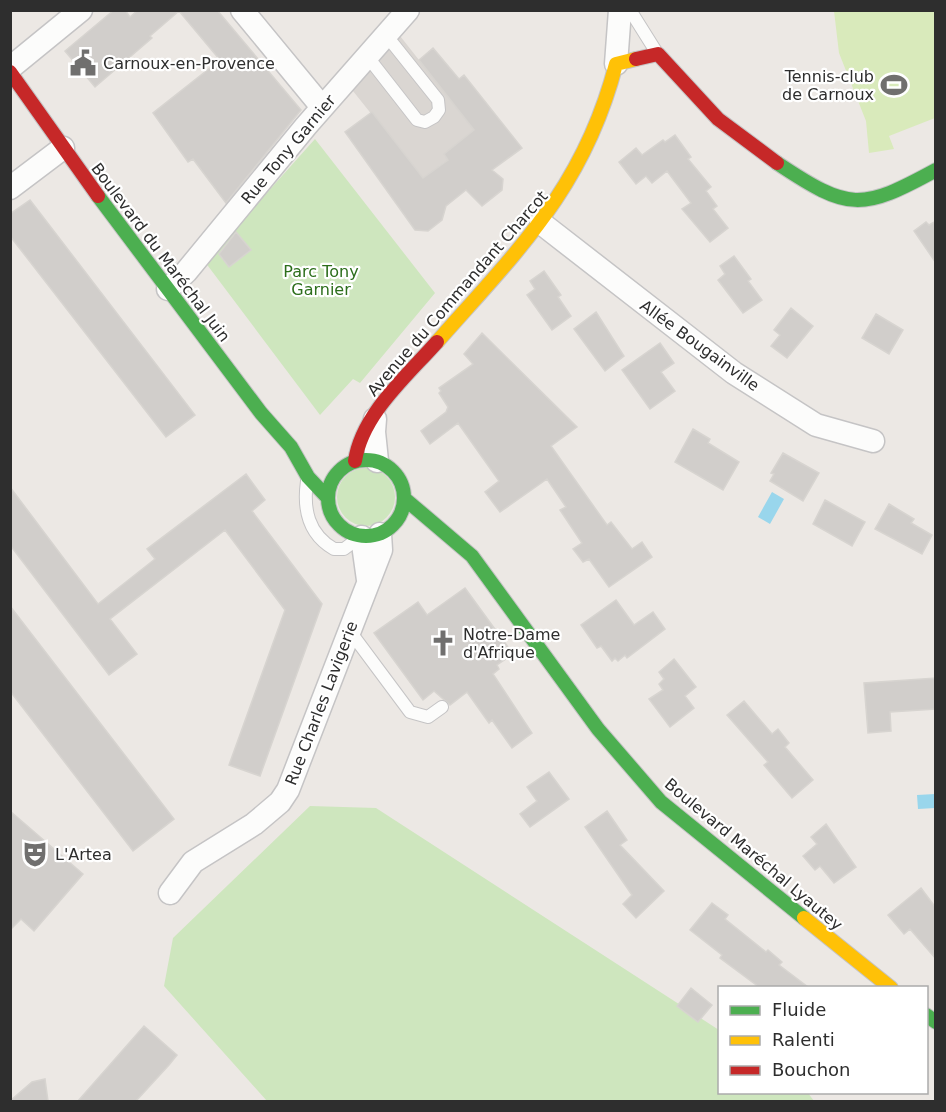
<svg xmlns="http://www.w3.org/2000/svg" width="946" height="1112" viewBox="0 0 946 1112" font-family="'DejaVu Sans',sans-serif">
<rect width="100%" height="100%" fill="#ece8e4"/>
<path fill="#cee6be" d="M315,139l120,154 -75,90 -7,-4 -33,36 -115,-153z
M337 497a29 29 0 1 1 58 0a29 29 0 1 1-58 0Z
M310,806l66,2 343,222 1,62 88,1 6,8h-547l-103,-115 9,-48z"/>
<path fill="#d9eabb" d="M834,11h101v107l-46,18 5,13 -25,4 -3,-32 -27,-68z"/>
<path fill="#dad6d2" d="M393,27l81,103 -30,24 6,9 -4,-2 -7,5 -10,20 -84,-105z"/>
<path fill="#99d6ec" d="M772,492l12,7 -14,25 -12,-7z
M935,794v14l-17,1 -1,-14z"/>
<path fill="#d1cecb" stroke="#d7d4d0" stroke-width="1.5" d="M114,10h11l5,7 8,-7h79l84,100 -75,93 -33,-44 -5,3 -35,-49 67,-53 -41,-49 -29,25 2,2 -57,49 -30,-36z
M433,48l26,31 5,-4 58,73 -30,22 11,9 -1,11 -20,16 -16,-16 -20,16 -4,14 -14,11 -13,-1 -70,-98 27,-20 51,66 25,-18 -4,-6 30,-24 -55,-70z
M675,135l16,22 -3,2 23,28 -5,4 11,15 -4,3 15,19 -18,14 -28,-33 9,-6 -24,-32 -15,12 -6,-7 -10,8 -17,-22 17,-14 6,7 21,-15 2,2z
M30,200l165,215 -29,22 -156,-201v-22z
M936,221v42l-22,-32 12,-9 3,3z
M236,232l15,18 -22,17 -10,-13z
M734,256l17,23 -3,2 14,19 -19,13 -25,-33 7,-6 -5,-8z
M544,271l17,24 -3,2 13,19 -19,14 -25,-35 8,-6 -5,-8z
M791,308l22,18 -26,32 -16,-12 9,-11 -6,-5z
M596,312l28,44 -19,15 -31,-42z
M876,314l27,16 -14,24 -27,-16z
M482,333l95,94 -26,19 56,79 4,-3 21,27 10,-7 10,15 -43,30 -20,-28 -6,3 -10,-13 9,-6 -22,-33 6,-3 -19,-28 -47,33 -15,-20 14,-11 -41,-58 -28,21 -9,-13 25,-19 2,-5 -9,-14 2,-2 -2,-3 34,-24 -9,-10z
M660,343l14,20 -13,9 14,19 -25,18 -28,-39z
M693,429l17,10 -2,4 31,19 -16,28 -48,-28z
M783,453l36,20 -16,28 -33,-20 4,-7 -3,-1z
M246,474l19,26 -13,11 70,93 -62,172 -31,-11 56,-155 -60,-80 -115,89 27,35 -28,21 -99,-130v-58l88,117 57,-45 -8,-10z
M825,500l40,22 -13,24 -39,-22z
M889,504l25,15 -3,4 21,12 -10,19 -47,-25z
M465,588l48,66 -16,11 2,4 -6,5 39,59 -20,15 -20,-28 -3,3 -22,-31 -17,13 -16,-14 -11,9 -49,-67 44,-31 9,13z
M616,600l18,25 19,-13 12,17 -38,29 -2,-3 -7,6 -3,-3 -3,3 -11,-15 -4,2 -16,-23z
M10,606l164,213 -41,32 -123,-160z
M674,659l22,28 -11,9 9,12 -24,19 -21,-28 14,-9 -4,-6 5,-5 -5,-7z
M936,678v31l-46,3 1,19 -23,2 -4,-50z
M744,701l28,33 6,-5 11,14 -4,4 28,33 -21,18 -28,-33 4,-3 -41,-47z
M549,772l20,27 -39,28 -10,-13 17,-13 -10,-14z
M10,811l73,63 -49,57 -13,-12 -11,11z
M607,811l20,29 -7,5 44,46 -28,27 -13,-14 9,-9 -47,-68z
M826,824l30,43 -22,16 -14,-17 -5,4 -12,-14 14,-12 -6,-7z
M921,888l15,20v51l-26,-30 -6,5 -16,-19z
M712,903l16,12 -3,4 41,33 2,-2 14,12 -3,3 29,22h-49l-39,-29 2,-3 -32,-25z
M691,988l21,17 -14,17 -21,-16z
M144,1026l33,29 -8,10 -33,36h-58z
M45,1079l3,22h-38l22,-19z"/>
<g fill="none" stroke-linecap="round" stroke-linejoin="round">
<g stroke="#c5c4c5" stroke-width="14">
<path id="lane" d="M630,10l27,43
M367,56l50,64 8,2 9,-5 5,-7 -1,-10 -52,-65
M307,481c-4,28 1,53 27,68h10l16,-12
M349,630l61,82 18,5 14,-10"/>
</g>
<g stroke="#c5c4c5" stroke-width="25">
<path id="street" d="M242,10l80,97
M616,64l4,-54
M10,68l71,-58
M10,188l53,-40
M541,223l193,150 82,52 57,16
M168,289l18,-17 120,-146 102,-116
M375,419l-1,13 3,29
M362,537l6,43
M170,893l23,-31 61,-38 26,-22 8,-12 93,-240 -1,-16"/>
</g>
<g stroke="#c5c4c5" stroke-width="16">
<path id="fast" d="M777,163c72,48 84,48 159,7
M98,196l163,217 30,34 17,30 19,20
M328 498a38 38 0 1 1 76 0a38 38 0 1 1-76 0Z
M405,499l67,57 126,173 63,73 143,116
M926,1015l10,7"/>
</g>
<g stroke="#c5c4c5" stroke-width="16">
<path id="slow" d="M437,342c81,-92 147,-154 179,-278l20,-5
M804,918l87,70"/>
</g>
<g stroke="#c5c4c5" stroke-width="16">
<path id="jam" d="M636,59l22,-5 60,65 59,44
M10,72l88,124
M355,461c7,-47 52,-85 82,-119"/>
</g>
<use href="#lane" stroke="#fcfcfb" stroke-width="12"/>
<use href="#street" stroke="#fcfcfb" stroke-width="22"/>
<use href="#fast" stroke="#4caf50" stroke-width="14"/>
<use href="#slow" stroke="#ffc107" stroke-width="14"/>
<use href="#jam" stroke="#c62828" stroke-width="14"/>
</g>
<defs>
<g id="civic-bare" transform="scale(2.07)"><path d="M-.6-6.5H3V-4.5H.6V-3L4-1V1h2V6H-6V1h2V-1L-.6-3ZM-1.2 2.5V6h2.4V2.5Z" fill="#706f6e" stroke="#fff" stroke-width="2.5" paint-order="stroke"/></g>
<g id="stadium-bare" transform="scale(2.07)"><path d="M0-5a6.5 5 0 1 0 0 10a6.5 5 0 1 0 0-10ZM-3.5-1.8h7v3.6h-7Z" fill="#706f6e" stroke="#fff" stroke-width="2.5" paint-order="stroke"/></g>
<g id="church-bare" transform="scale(2.07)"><path d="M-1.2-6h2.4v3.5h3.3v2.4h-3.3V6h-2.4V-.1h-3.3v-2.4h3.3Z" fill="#706f6e" stroke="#fff" stroke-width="2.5" paint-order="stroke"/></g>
<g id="theatre-bare" transform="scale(2.07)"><path d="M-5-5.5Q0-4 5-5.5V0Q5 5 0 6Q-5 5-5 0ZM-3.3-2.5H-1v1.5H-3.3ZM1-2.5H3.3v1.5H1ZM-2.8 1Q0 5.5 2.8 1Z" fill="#706f6e" stroke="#fff" stroke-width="2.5" paint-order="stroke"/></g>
</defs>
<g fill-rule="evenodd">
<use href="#civic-bare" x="83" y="63"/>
<use href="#stadium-bare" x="894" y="85"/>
<use href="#church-bare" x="443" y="643"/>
<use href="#theatre-bare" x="35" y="854"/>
</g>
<g text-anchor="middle" stroke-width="4.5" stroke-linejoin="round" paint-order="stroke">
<g font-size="16" fill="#2e2e2e" stroke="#fff" text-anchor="start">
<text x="103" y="69">Carnoux-en-Provence</text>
<text x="874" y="82" text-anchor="end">Tennis-club<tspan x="874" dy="18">de Carnoux</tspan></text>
<text x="463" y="640">Notre-Dame<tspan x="463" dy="18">d'Afrique</tspan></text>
<text x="55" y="860">L'Artea</text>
</g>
<g font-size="16" fill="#2e2e2e" stroke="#fff">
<text transform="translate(288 149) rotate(-50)" y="6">Rue Tony Garnier</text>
<text transform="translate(161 252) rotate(53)" y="6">Boulevard du Maréchal Juin</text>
<text transform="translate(457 293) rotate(-49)" y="6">Avenue du Commandant Charcot</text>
<text transform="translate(700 345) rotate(36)" y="6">Allée Bougainville</text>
<text transform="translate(321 703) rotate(-69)" y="6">Rue Charles Lavigerie</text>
<text transform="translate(754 854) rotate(40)" y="6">Boulevard Maréchal Lyautey</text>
</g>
<g font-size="16" fill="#2c6e1b" stroke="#fff">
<text x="321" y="277">Parc Tony<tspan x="321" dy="18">Garnier</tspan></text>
</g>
</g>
<rect width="946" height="1112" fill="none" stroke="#2e2e2e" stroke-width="24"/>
<rect x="718" y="986" width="210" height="108" fill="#ffffff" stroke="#ababab" stroke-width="1.5"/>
<rect x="730" y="1006" width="30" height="9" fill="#4caf50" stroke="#ababab" stroke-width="1.5"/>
<text x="772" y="1016" font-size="18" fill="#2e2e2e">Fluide</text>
<rect x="730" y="1036" width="30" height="9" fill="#ffc107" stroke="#ababab" stroke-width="1.5"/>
<text x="772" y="1046" font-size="18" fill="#2e2e2e">Ralenti</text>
<rect x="730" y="1066" width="30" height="9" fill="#c62828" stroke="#ababab" stroke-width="1.5"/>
<text x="772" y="1076" font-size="18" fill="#2e2e2e">Bouchon</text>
</svg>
